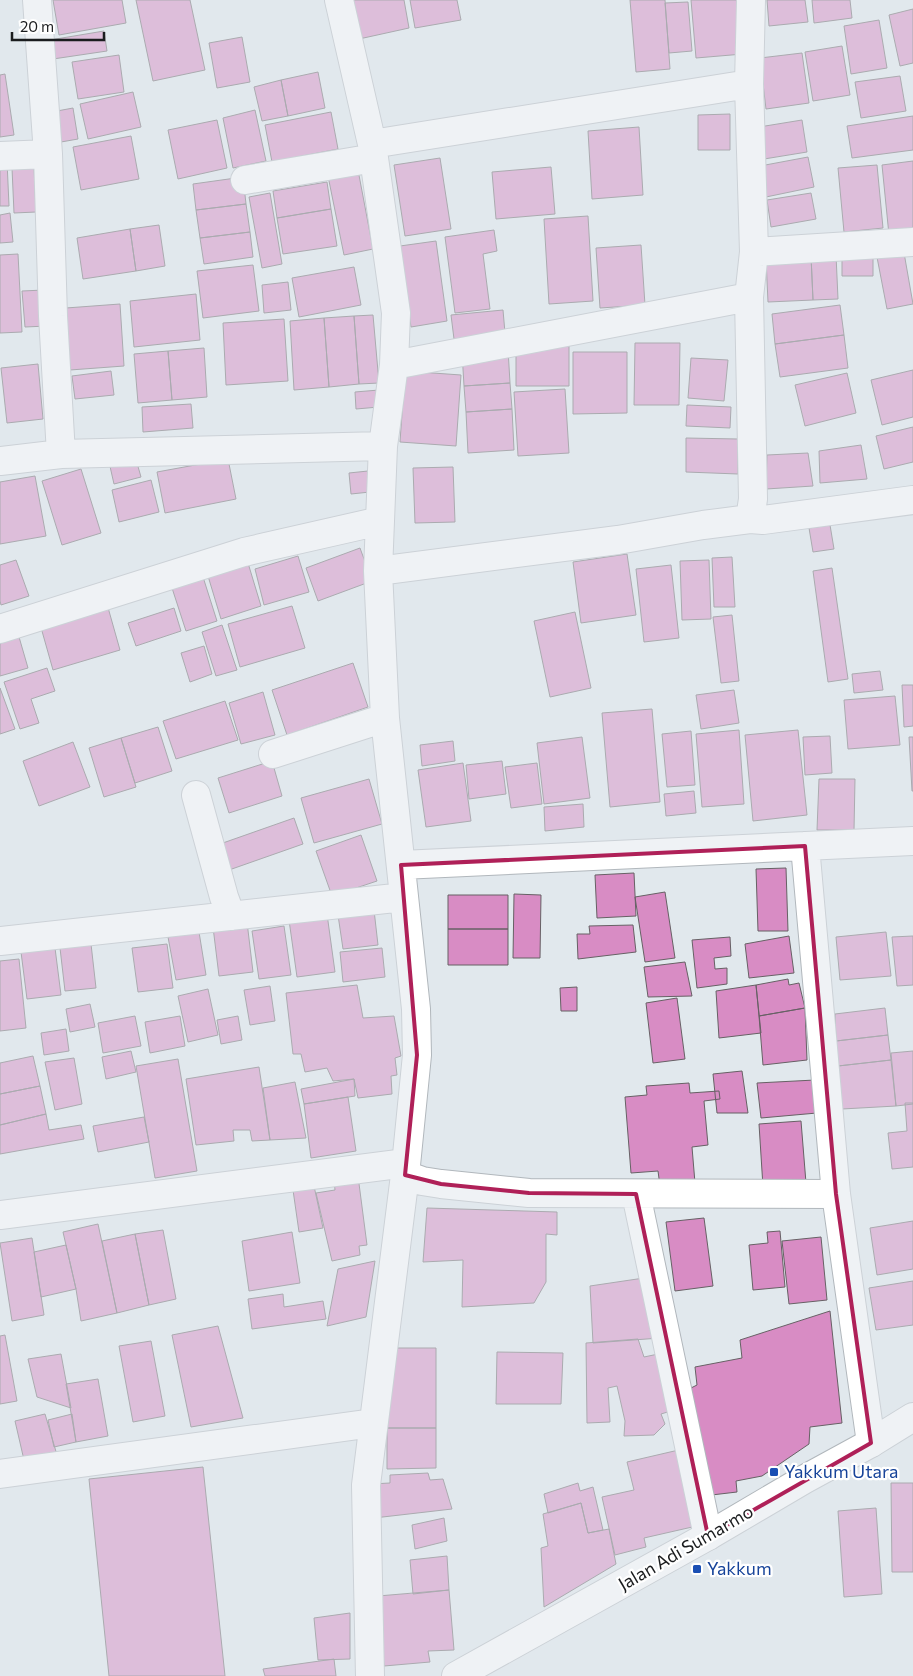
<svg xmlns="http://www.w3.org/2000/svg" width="913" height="1676" viewBox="0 0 913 1676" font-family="Commissioner,sans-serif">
<rect width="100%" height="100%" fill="#e1e8ed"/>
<path fill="#d88cc4" stroke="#676165" d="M53,0h69l4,23 -67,12z
M136,0h54l15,70 -52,11z
M351,0h53l5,28 -50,11z
M410,0h47l4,20 -46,8z
M630,0h35l5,69 -34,3z
M691,0h47l5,54 -47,4z
M767,0h38l3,22 -39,4z
M812,0h38l2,18 -38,5z
M688,2l4,49 -23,2 -4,-50z
M913,9v54l-13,3 -11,-51z
M879,20l8,48 -36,6 -7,-48z
M104,31l3,20 -54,8 -3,-19z
M242,37l8,45 -33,6 -8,-45z
M842,46l8,49 -37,6 -8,-49z
M802,53l7,50 -43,6 -6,-51z
M119,55l5,37 -46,7 -6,-37z
M318,72l7,36 -37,8 -7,-36z
M5,74l9,61 -14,2v-62z
M900,76l6,35 -45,7 -6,-36z
M281,80l7,36 -26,5 -8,-34z
M133,92l8,35 -53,12 -8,-35z
M73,108l5,31 -17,3 -4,-31z
M255,110l11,51 -33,7 -10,-50z
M331,112l7,37 -66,13 -7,-37z
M730,114v36h-32v-35z
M913,116v34l-61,8 -5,-32z
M217,120l10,48 -49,11 -10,-49z
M802,120l5,32 -49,8 -5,-32z
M639,127l4,68 -51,4 -4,-68z
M131,136l8,43 -58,11 -8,-43z
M808,157l6,30 -48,10 -6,-31z
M440,158l11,71 -46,7 -11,-71z
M0,161h7l2,45h-9z
M913,161v72l-24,2 -7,-70z
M877,165l6,63 -39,4 -6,-64z
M34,167l2,45 -22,1 -2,-45z
M551,167l4,47 -59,5 -4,-47z
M358,170l15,79 -29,6 -16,-79z
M243,177l3,27 -50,6 -3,-26z
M327,182l4,27 -54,9 -4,-27z
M270,193l12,71 -20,4 -13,-71z
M811,193l5,26 -45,8 -4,-27z
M246,204l4,28 -50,6 -4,-28z
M331,209l6,37 -54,8 -6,-36z
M10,213l3,29 -13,1v-28z
M588,216l5,85 -44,3 -5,-85z
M159,225l6,41 -29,5 -6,-42z
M130,229l6,42 -53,8 -6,-41z
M494,230l3,21 -14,3 7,55 -35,4 -10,-76z
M250,232l3,25 -49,7 -4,-26z
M436,241l11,80 -36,6 -11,-81z
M641,245l4,60 -45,3 -4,-60z
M903,247l10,57 -26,5 -11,-57z
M873,252v24h-31v-23z
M18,254l4,78 -22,1v-78z
M836,255l2,44 -25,1 -2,-44z
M811,256l2,44 -45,2 -2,-43z
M253,265l6,46 -56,7 -6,-47z
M354,267l7,38 -62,12 -7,-39z
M288,282l3,28 -27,3 -2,-28z
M44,290l3,36 -22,1 -3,-36z
M196,294l4,46 -66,7 -4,-46z
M120,304l4,62 -54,4 -4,-62z
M840,305l4,30 -69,9 -3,-30z
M503,310l2,23 -51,6 -3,-24z
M373,315l6,68 -20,1 -5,-68z
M354,316l5,68 -30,3 -5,-69z
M324,318l5,69 -35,3 -4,-69z
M284,319l4,62 -62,4 -3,-62z
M844,335l4,33 -68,9 -5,-33z
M635,343h45l-1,62h-45z
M569,344v42h-53v-41z
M204,348l3,49 -35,3 -4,-49z
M508,349l2,34 -46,3 -2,-34z
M168,351l4,49 -34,3 -4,-49z
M573,352h54v61l-54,1z
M691,358l37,2 -4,41 -36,-3z
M38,364l5,55 -36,4 -6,-55z
M913,370v47l-31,8 -11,-45z
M111,371l3,24 -39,4 -3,-23z
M405,371l56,4 -5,71 -56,-4z
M847,373l9,40 -51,13 -10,-41z
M510,383l2,26 -46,3 -2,-26z
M565,389l4,64 -51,3 -4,-64z
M379,390v17l-23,2 -1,-17z
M191,404l2,24 -50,4 -1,-25z
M687,405l44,2 -1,21 -44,-2z
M512,409l2,41 -46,3 -2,-41z
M913,427v35l-29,7 -8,-33z
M686,438l52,1v35l-52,-2z
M861,445l6,34 -47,4 -1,-32z
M808,453l5,33 -47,3 1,-34z
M135,456l6,21 -27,7 -5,-22z
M228,459l8,40 -71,14 -8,-41z
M453,467l2,55 -40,1 -2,-55z
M81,469l20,64 -39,12 -20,-64z
M368,471l2,21 -19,2 -2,-21z
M35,476l11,60 -46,8v-62z
M151,480l8,32 -40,10 -7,-32z
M830,525l4,24 -21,3 -4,-24z
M360,548l12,33 -54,20 -12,-33z
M627,554l9,61 -55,8 -8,-61z
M298,556l11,36 -45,13 -9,-36z
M732,557l3,50h-21l-2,-49z
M16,560l13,36 -28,9 -1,-4v-36z
M709,560l2,59 -29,1 -2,-59z
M248,563l13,43 -40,13 -13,-43z
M671,565l8,73 -35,4 -8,-73z
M832,568l16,111 -20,3 -15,-111z
M203,577l14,44 -31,10 -14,-43z
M107,604l13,46 -67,20 -13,-46z
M292,606l13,42 -65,19 -12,-43z
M174,608l7,23 -45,15 -8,-23z
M575,612l16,76 -41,9 -16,-76z
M732,615l7,66 -18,2 -8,-66z
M222,625l15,45 -21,6 -14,-44z
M17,630l11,38 -28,8v-41z
M204,646l8,28 -22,8 -9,-29z
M353,663l15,44 -81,28 -15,-45z
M47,668l8,23 -24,8 8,24 -19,6 -16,-47z
M880,671l3,19 -29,3 -2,-19z
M902,685h11v41l-9,1z
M0,688l15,41 -15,5z
M734,690l5,33 -38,6 -5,-34z
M263,692l12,43 -34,9 -12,-41z
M895,696l5,49 -52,4 -4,-49z
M225,701l13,39 -62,19 -13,-38z
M652,709l8,93 -50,5 -8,-94z
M158,727l14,44 -37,12 -14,-45z
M739,730l5,74 -42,3 -6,-73z
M798,730l9,85 -54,6 -8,-86z
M691,731l4,54 -28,2 -5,-53z
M830,736l2,37 -27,2 -2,-38z
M582,737l8,61 -46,6 -7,-61z
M909,737h4v54h-1z
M121,738l15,49 -32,10 -15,-49z
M453,741l2,20 -33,5 -2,-21z
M73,742l17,45 -51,19 -16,-45z
M272,761l10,35 -53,17 -11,-35z
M502,761l4,33 -37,5 -3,-34z
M463,763l8,58 -45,6 -8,-57z
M537,763l5,41 -31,4 -6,-41z
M369,779l13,45 -68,19 -13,-45z
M819,779h36l-1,51h-37z
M694,791l2,22 -30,3 -2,-22z
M583,804l1,23 -39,4 -1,-24z
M294,818l9,26 -74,26 -9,-26z
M361,835l16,46 -45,15 -16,-45z
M786,868l2,63h-30l-2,-62z
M634,873l2,43 -39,2 -2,-43z
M665,892l10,66 -30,4 -10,-65z
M514,894l27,1 -1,63h-27z
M448,895h60v34h-60z
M374,910l4,35 -35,4 -5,-34z
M327,914l8,58 -38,5 -8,-57z
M247,922l6,50 -34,4 -6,-49z
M633,925l3,27 -58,7 -1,-25h13l-1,-8z
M284,926l7,49 -32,4 -7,-48z
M448,929h60v36h-60z
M199,932l7,43 -30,5 -8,-43z
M886,932l5,44 -51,4 -4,-43z
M789,936l5,37 -45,5 -4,-34z
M913,936v49l-16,1 -5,-49z
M730,937l1,19 -17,2 1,11 12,-1v16l-30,4 -5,-48z
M91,944l5,44 -31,3 -5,-43z
M167,944l6,44 -35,4 -6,-44z
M55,948l6,47 -34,4 -6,-47z
M382,948l3,29 -42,5 -3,-30z
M19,959l7,69 -26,3v-70z
M685,962l7,34 -44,1 -4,-30z
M788,979l1,6 10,-2 6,25 -46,8 -3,-31z
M357,985l6,33 31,-2 7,40 -6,2 2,17 -6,1 1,18 -34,4 -4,-19 -21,2 -6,-13 -22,4 -4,-18h-8l-7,-61z
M756,985l5,48 -42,5 -3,-47z
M270,986l5,35 -25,4 -6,-35z
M577,987v24h-16l-1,-23z
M208,989l10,46 -30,7 -10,-46z
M677,998l8,61 -32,4 -7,-60z
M90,1004l5,23 -25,5 -4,-23z
M805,1008l2,52 -44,5 -4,-49z
M885,1008l3,27 -52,6 -1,-27z
M135,1016l6,30 -38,7 -5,-30z
M180,1016l5,30 -35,7 -5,-31z
M238,1016l4,24 -21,4 -4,-24z
M66,1029l3,22 -25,4 -3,-22z
M888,1035l3,25 -53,6 -2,-25z
M131,1051l5,21 -30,7 -4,-22z
M913,1051v53l-17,2 -5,-53z
M33,1056l7,30 -40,8v-31z
M74,1058l8,46 -27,6 -10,-48z
M178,1059l19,112 -42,7 -19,-112z
M891,1060l5,46 -54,3 -4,-43z
M259,1067l11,73 -18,1 -2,-11h-17l1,11 -38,4 -10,-66z
M742,1071l6,42h-31l-4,-39z
M354,1079l1,17 -51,8 -3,-15z
M815,1080l2,33 -56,5 -4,-35z
M295,1082l11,56 -36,2 -7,-52z
M689,1083l1,10 29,-2 1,8 -16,2 4,44 -16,2 3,36 -35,3 -2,-15 -27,2 -6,-76 22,-2 -1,-9z
M40,1086l6,28 -46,11v-31z
M348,1097l8,54 -45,7 -7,-54z
M905,1103h8v64l-21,2 -4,-36 19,-2z
M46,1114l3,16 32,-5 3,14 -84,15v-29z
M144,1117l5,25 -51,10 -5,-26z
M801,1121l5,62 -43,4 -4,-63z
M358,1176l9,69 -8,1 1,9 -28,6 -16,-68 19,-3 -1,-11z
M314,1186l9,42 -24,4 -6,-42z
M427,1208l130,4v23l-11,-1v48l-12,21 -72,4 1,-47 -40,2z
M704,1218l9,68 -38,5 -9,-69z
M913,1221v48l-36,6 -7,-47z
M98,1224l19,89 -36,8 -5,-32 -13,-57z
M163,1230l13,69 -27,6 -14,-71z
M780,1231l5,56 -32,3 -4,-45 19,-2 -1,-11z
M292,1232l8,51 -51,8 -7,-50z
M135,1234l14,71 -32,8 -15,-72z
M821,1237l6,63 -38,4 -7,-63z
M32,1238l12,77 -32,6 -12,-78z
M66,1245l10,44 -35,8 -7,-45z
M375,1261l-9,56 -39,9 11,-57z
M644,1278l16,60 -67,5 -3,-57z
M913,1281v44l-37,5 -7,-42z
M283,1294l1,13 39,-6 3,18 -74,10 -4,-30z
M830,1311l12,112 -32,4 -1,17 -47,32 -26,5 1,11 -34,4 -20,-104 14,-7 -2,-18 47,-9 -2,-18z
M218,1326l25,92 -52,9 -19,-92z
M5,1335l12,66 -17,3v-68z
M638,1339l6,18 19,-4 11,57 -13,4 4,10 -11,11 -30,1 1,-15 -8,-35 -9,2 2,34 -23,1 -1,-80z
M151,1341l14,75 -32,6 -14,-76z
M389,1348h47v80h-49z
M497,1352l66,1 -2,51h-65z
M61,1354l10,54 -34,-11 -9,-38z
M98,1379l10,57 -32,6 -10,-58z
M45,1414l12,41 -33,5 -9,-39z
M72,1414l4,28 -22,5 -6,-27z
M387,1428h49v40l-49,1z
M683,1449l18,76 -57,13 2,9 -31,8 -13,-58 32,-7 -7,-28z
M203,1467l22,209h-116l-20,-197z
M428,1473l2,7 13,-1 9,30 -78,9 -3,-34 19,-1v-8z
M578,1483l2,8 13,-4 10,43 -15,3 -7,-30 -33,10 -4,-19z
M891,1483h22v89h-21z
M581,1503l7,30 21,-4 7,35 -72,43 -3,-59 7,-2 -5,-32z
M876,1508l6,86 -38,3 -6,-86z
M444,1518l3,23 -32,8 -3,-24z
M447,1556l2,34 -36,4 -3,-34z
M449,1590l5,60 -26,1 2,11 -46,4 -6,-70z
M350,1613v46l-32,1 -4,-42z
M334,1659l2,17h-71l-2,-7z"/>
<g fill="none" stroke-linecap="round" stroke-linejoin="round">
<g stroke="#b1b7bc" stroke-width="30">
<path id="minor" d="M37,0l11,154 5,162 8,138
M339,0l33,144 24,169 -2,52 -11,81 -5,125 7,147 31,291 1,46 -12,120 -39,310 4,191
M372,144l377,-60
M0,156l48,-2
M245,180l129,-22
M754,252l159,-10
M394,365l355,-68
M0,461l61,-7 322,-8
M750,519l13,1 150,-20
M378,571l240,-31 85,-15 47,-6 3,-20 -4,-202 5,-45 -5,-168 2,-84
M0,629l244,-77 136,-31
M273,754l112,-36
M196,795l28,102 7,19
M805,846l31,348 35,249
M401,865l512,-24
M0,941l404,-44
M405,1175l17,6 19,3 88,9 307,1
M636,1194l72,342
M0,1215l406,-52
M0,1474l373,-51"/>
</g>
<g stroke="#b1b7bc" stroke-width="30">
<path id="secondary" d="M456,1676l252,-140 97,-57 66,-36 42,-26"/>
</g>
<use href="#minor" stroke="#fff" stroke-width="28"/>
<use href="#secondary" stroke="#fff" stroke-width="28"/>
</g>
<path d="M0 0H913V1676H0ZM805,846l31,348 35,249 -163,93 -72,-342 -107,-1 -88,-9 -36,-9 12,-120 -16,-190z" fill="#e1e8ed" fill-opacity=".55" fill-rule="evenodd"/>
<path fill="none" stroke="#af2058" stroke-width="4" stroke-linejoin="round" d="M805,846l31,348 35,249 -163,93 -72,-342 -107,-1 -88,-9 -36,-9 12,-120 -16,-190z"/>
<g fill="#1a4fb4" stroke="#fff" stroke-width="2">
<rect x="769" y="1467" width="10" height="10" rx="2.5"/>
<rect x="692" y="1564" width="10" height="10" rx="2.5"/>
</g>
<g text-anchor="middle" stroke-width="4.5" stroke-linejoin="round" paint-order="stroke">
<g font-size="18" fill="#164399" stroke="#fff" text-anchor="start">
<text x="784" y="1478">Yakkum Utara</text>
<text x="707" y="1575">Yakkum</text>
</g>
<g font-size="18" fill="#1a1c1e" stroke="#fff">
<text transform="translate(686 1548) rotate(-30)" y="6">Jalan Adi Sumarmo</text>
</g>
</g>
<path d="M12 32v8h92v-8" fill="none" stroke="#1a1c1e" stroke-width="2.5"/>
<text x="20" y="32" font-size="15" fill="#1a1c1e" stroke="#ffffff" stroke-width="4" paint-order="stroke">20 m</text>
</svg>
